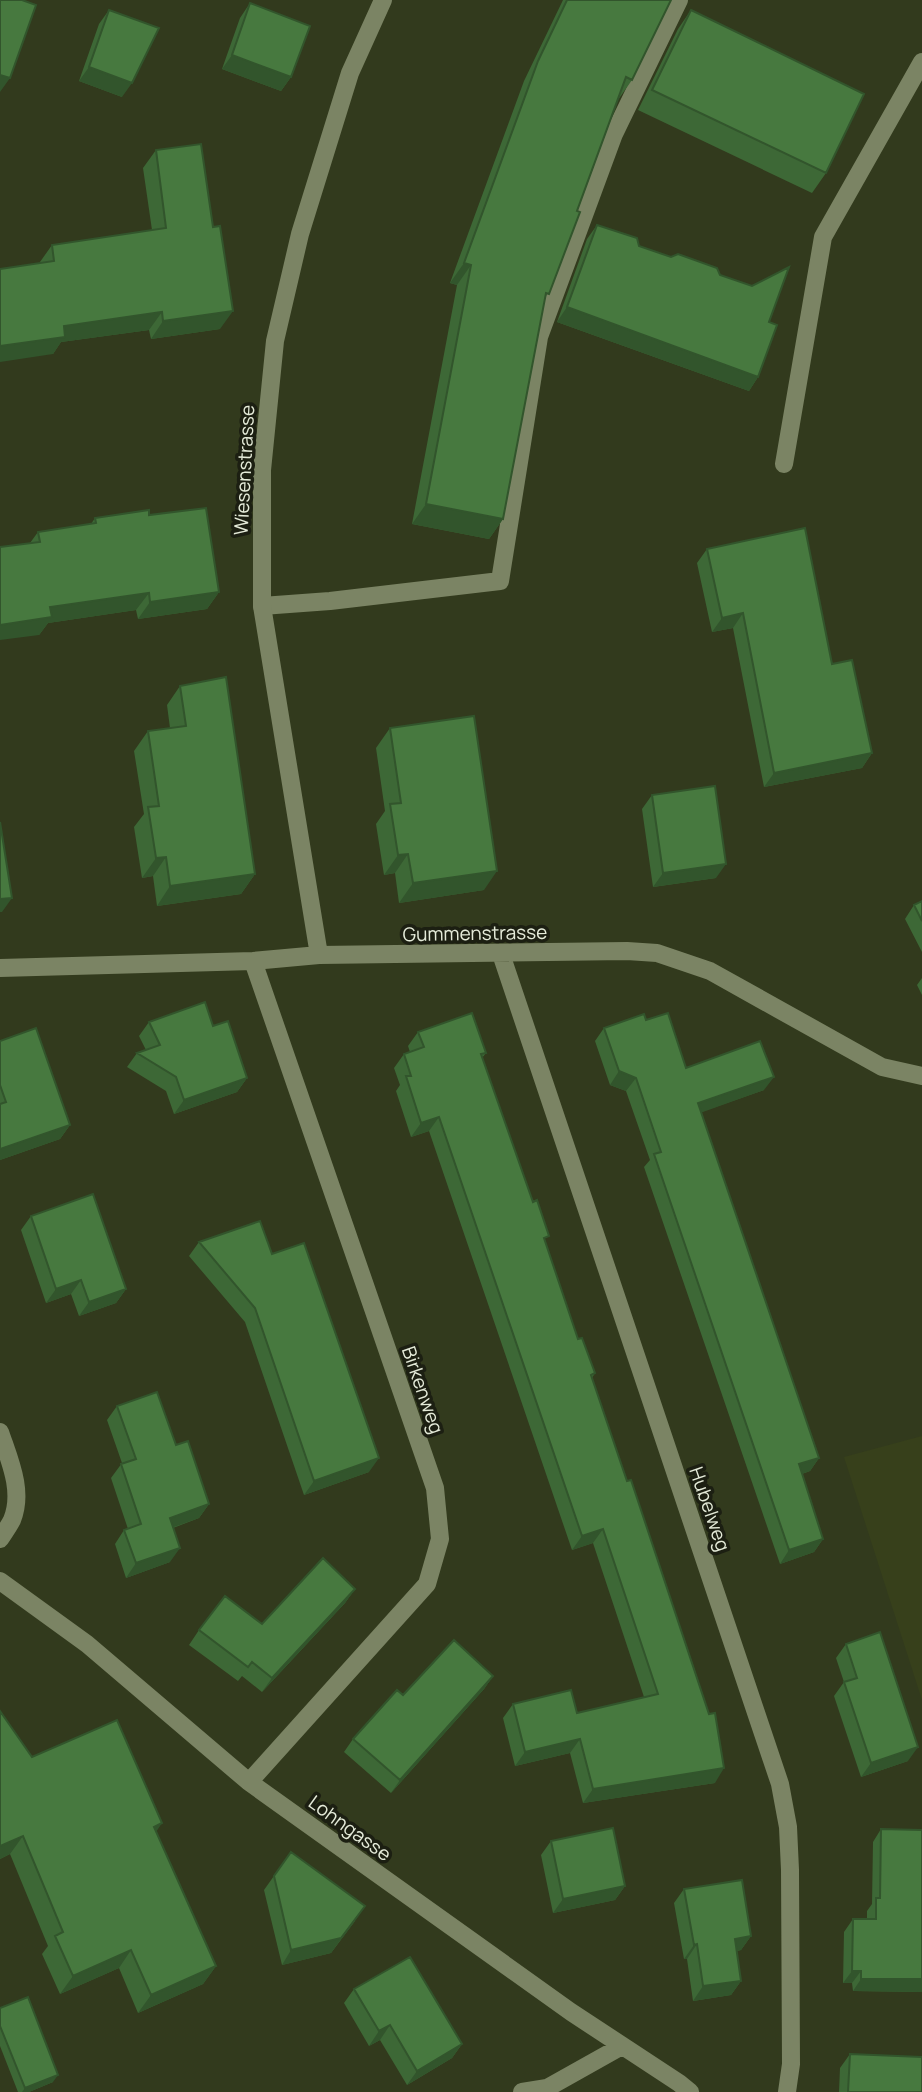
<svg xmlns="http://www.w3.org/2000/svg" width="922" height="2092" viewBox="0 0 922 2092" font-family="Manrope,sans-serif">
<rect width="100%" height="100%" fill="#323a1d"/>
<path fill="#37401b" d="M922,1436v264l-78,-243z"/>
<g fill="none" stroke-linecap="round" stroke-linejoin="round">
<path stroke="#7b8464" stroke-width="18" d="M784,464l39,-227 99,-175
M262,606l68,-5 170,-20 39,-244 75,-203 65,-134"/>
<path stroke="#7b8464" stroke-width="18" d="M501,954l279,830 8,43 2,43 1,194 -4,28
M319,955l-57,-349v-136l13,-129 25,-107 50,-161 33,-73
M0,968l253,-7 66,-6 308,-4 30,2 53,18 172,96 40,9
M0,1432c9,27 24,59 12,88 -3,6 -8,13 -12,19
M0,1581l87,63 162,138 322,230 108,71 11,9
M249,1782l178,-198 13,-45 -5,-51 -182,-527
M522,2092l25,-4 75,-42"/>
</g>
<path fill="#3d6836" d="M563,0h108l-39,80 -14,20 -74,202 -41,217 -14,20 -77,-15 45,-239 -7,-2 74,-202z
M250,3l41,74 -10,14 -59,-22 18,-51z
M109,10l13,87 -43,-16 20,-57z
M691,10l135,163 -14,20 -174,-83 40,-81z
M156,150l64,179 -69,10 -2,-9 -88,12 -8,12 -13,-92 12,-17 100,-15 -9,-62z
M597,225l42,21 81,29 49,47 -11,55 -9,14 -192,-69 30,-83z
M149,515l70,77 -12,17 -69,10 -2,-9 -88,13 -9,12 -9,-92 8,-11 53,-8 4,-6z
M707,549l125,115 40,89 -10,15 -98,19 -31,-159 -21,4 -15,-69z
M180,686l75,188 -14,20 -84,12 -4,-30 -11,2 -8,-51 10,-13 -10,-63 14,-20 22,-3 -3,-23z
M390,728l94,162 -85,13 -4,-30 -11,2 -8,-51 9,-13 -9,-63z
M652,795l64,83 -63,9 -11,-78z
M922,901v51l-17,-33 9,-14z
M922,978v17l-5,-10z
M646,1020l40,48 78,22 -63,22 118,346 -9,13 -8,3 21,65 -9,13 -34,12 -136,-397 6,-7 -24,-69 -16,-6 -15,-44 9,-13z
M149,1022l64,4 34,52 -10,14 -63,22 -8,-23 -39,-24 10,-14 9,-3 -7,-14z
M418,1032l68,21 -4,5 96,281 17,34 -3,5 123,405 -132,20 -13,-50 -55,13 -12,-48 10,-14 64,9 67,-16 -51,-154 -21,7 -143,-419 -18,6 -15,-46 4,-6 -6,-17 10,-14 6,-2 -2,-6z
M0,1041l70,84 -10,14 -60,21z
M31,1216l95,73 -10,14 -37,13 -8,-22 -25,9 -25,-73z
M199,1242l73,12 97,218 -65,23 -59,-173 -56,-66z
M117,1406l59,39 33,59 -10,14 -26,10 -3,34 -44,16 -11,-34 9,-14 4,-1 -17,-51 11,-15 -15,-43z
M355,1589l-10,14 -83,89 -20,-16 -4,5 -49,-36 10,-15 63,-6z
M846,1644l62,117 -47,16 -27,-81 10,-14 -8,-24z
M493,1676l-9,13 -93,104 -47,-41 9,-13z
M0,1711l32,46 124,75 60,134 -13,18 -65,29 -19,-45 -59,26 -18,-40 6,-8 -38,-92 -10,5z
M881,1829l41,1v162l-69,-1 -1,-8h-9l1,-51 9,-13h14v-8l5,-7 1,-62z
M551,1841l74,45 -10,14 -62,13 -12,-58z
M291,1852l64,69 -24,32 -49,12 -18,-75z
M684,1889l67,47 -10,14 -4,1 4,30 -10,14 -38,6 -6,-42h-3l-10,-56z
M354,1989l108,55 -10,14 -45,27 -27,-45 -11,6 -25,-43z
M0,2008l53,74 -24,10h-11l-18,-46z
M850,2054l72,38h-83l1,-24z"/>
<path fill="#32552c" d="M232,55l59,22 -10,14 -59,-22z
M89,67l43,16 -10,14 -43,-16z
M0,75l10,3 -10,14z
M464,263l7,2 -14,20 -7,-2z
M567,307l191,70 -9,14 -192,-69z
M233,311l-13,18 -69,10 12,-18z
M162,312l-13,18 -88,12 -8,12 -53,8v-16l64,-20z
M426,504l77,15 -14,20 -77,-15z
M219,592l-12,17 -69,10 12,-17z
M149,593l-13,17 -88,13 -9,12 -39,5v-15l50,-18z
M743,613l-10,15 -21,4 10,-14z
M872,753l-10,15 -98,19 10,-14z
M408,854l-13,19 -11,2 14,-20z
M166,857l-13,19 -11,2 14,-20z
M726,864l-10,14 -63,9 10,-14z
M497,871l-13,19 -85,13 14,-20z
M255,874l-14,20 -84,12 13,-20z
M12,898l-10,14h-2v-13z
M619,1071l17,7 -10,13 -16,-6z
M774,1077l-10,13 -75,27 9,-14z
M247,1078l-10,14 -63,22 10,-14z
M439,1117l-10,14 -18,6 10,-14z
M70,1125l-10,14 -60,21v-11z
M81,1280l-10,14 -25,9 10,-14z
M126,1289l-10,14 -37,13 10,-14z
M379,1458l-10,14 -65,23 10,-14z
M819,1458l-9,13 -20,7 9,-14z
M209,1504l-10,14 -39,14 10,-14z
M603,1529l-10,14 -21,7 10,-14z
M823,1539l-9,13 -34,12 9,-14z
M180,1548l-10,14 -44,16 10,-15z
M355,1589l-10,14 -83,89 10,-14z
M493,1676l-9,13 -93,104 9,-13z
M580,1739l-10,14 -55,13 10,-14z
M918,1747l-10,14 -47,16 10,-14z
M724,1768l-9,15 -132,20 10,-14z
M162,1823l-12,18 4,-14z
M23,1836l-13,18 -10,5v-13z
M625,1886l-10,14 -62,13 10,-14z
M365,1906l-34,47 -49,12 9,-15z
M751,1936l-10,14 -16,3 10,-14z
M697,1944l-10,15h-3l10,-14z
M131,1950l-12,18 -59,26 13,-18z
M216,1966l-13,18 -65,29 13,-18z
M852,1971h9l-9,12h-9z
M861,1979h61v13l-69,-1z
M741,1981l-10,14 -38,6 10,-15z
M390,2025l-10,15 -11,6 10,-15z
M462,2044l-10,14 -45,27 10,-14z
M58,2075l-5,7 -24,10h-7l3,-4z"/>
<path fill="#47793f" stroke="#32552c" stroke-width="2" d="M0,0h22l14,5 -26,73 -10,-3z
M567,0h104l-39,80 -6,-3 -49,134 3,1 -31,82 -3,-1 -43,226 -77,-15 45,-239 -7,-2 74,-202z
M250,3l60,23 -19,51 -59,-22z
M109,10l50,18 -27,55 -43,-16z
M691,10l173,84 -38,79 -174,-83z
M201,144l12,83 7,-1 13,85 -70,10 -1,-9 -98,14 1,11 -65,9v-77l54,-8 -2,-16 114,-17 -10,-78z
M597,225l40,13 2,8 32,11 7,-3 39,14 3,7 32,11 37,-19 -20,55 8,3 -19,52 -191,-70z
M206,508l13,84 -69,10 -1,-9 -99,14 2,10 -52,8v-78l40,-5 -2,-10 58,-9 -1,-5 54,-8v5z
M805,528l27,136 20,-4 20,93 -98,20 -31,-160 -21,5 -15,-69z
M226,677l29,197 -85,12 -4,-29 -10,1 -8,-51 11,-1 -11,-75 38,-5 -6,-40z
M474,716l23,155 -84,12 -5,-29 -10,1 -8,-51 11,-1 -11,-75z
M715,786l11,78 -63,9 -11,-78z
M0,822l12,76 -12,1z
M922,901v20l-8,-16z
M205,1002l8,24 15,-5 19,57 -63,22 -8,-23 -39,-24 23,-8 -11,-23z
M472,1013l14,40 -5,1 52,148 4,-2 12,36 -5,2 34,101 4,-1 13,35 -4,2 36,106 4,-1 78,234 6,-1 9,55 -131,21 -13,-50 -55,13 -12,-48 58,-14 6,23 81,-19 -55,-165 -21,7 -143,-419 -18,6 -15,-47h5l-7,-22 20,-7 -6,-15z
M668,1013l18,55 74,-27 14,36 -76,26 121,355 -20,6 24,75 -34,11 -135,-396 7,-2 -25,-74 -17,-7 -15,-43 40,-14 2,6z
M36,1028l34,97 -70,24v-45l6,-2 -6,-17v-44z
M93,1194l33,95 -37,13 -8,-22 -25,9 -25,-73z
M260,1221l12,33 32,-11 75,215 -65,23 -59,-173 -56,-66z
M157,1392l19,53 12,-4 21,63 -39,14 10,30 -44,15 -12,-33 17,-6 -20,-60 15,-5 -19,-53z
M323,1558l32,31 -83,89 -20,-16 -4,5 -49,-37 26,-34 37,28z
M880,1632l38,115 -47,16 -27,-81 13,-4 -11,-34z
M454,1640l39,36 -93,104 -47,-41 44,-49 6,5z
M0,1711l32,46 85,-37 45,103 -8,4 62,139 -65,29 -20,-45 -58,26 -18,-40 8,-4 -40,-96 -23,10z
M613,1828l12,58 -62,13 -12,-58z
M881,1829l41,1v149h-61v-8h-9l1,-52h23v-21h4z
M291,1852l74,54 -24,32 -50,12 -17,-74z
M742,1880l9,56 -16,3 6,42 -38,5 -6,-42 -3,1 -10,-56z
M410,1957l52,87 -45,27 -27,-46 -11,6 -25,-42z
M28,1997l30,78 -33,13 -25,-62v-18z
M850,2054l72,3v35h-74z"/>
<g text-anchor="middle" stroke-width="7" stroke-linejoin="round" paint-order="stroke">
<g font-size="19" fill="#e5ebd9" stroke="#1c1f12">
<text transform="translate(244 470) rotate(-87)" y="7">Wiesenstrasse</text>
<text transform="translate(475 933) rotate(-1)" y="7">Gummenstrasse</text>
<text transform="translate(423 1390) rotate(71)" y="7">Birkenweg</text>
<text transform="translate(710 1509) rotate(71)" y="7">Hubelweg</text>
<text transform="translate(350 1828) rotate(36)" y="7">Lohngasse</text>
</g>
</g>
</svg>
